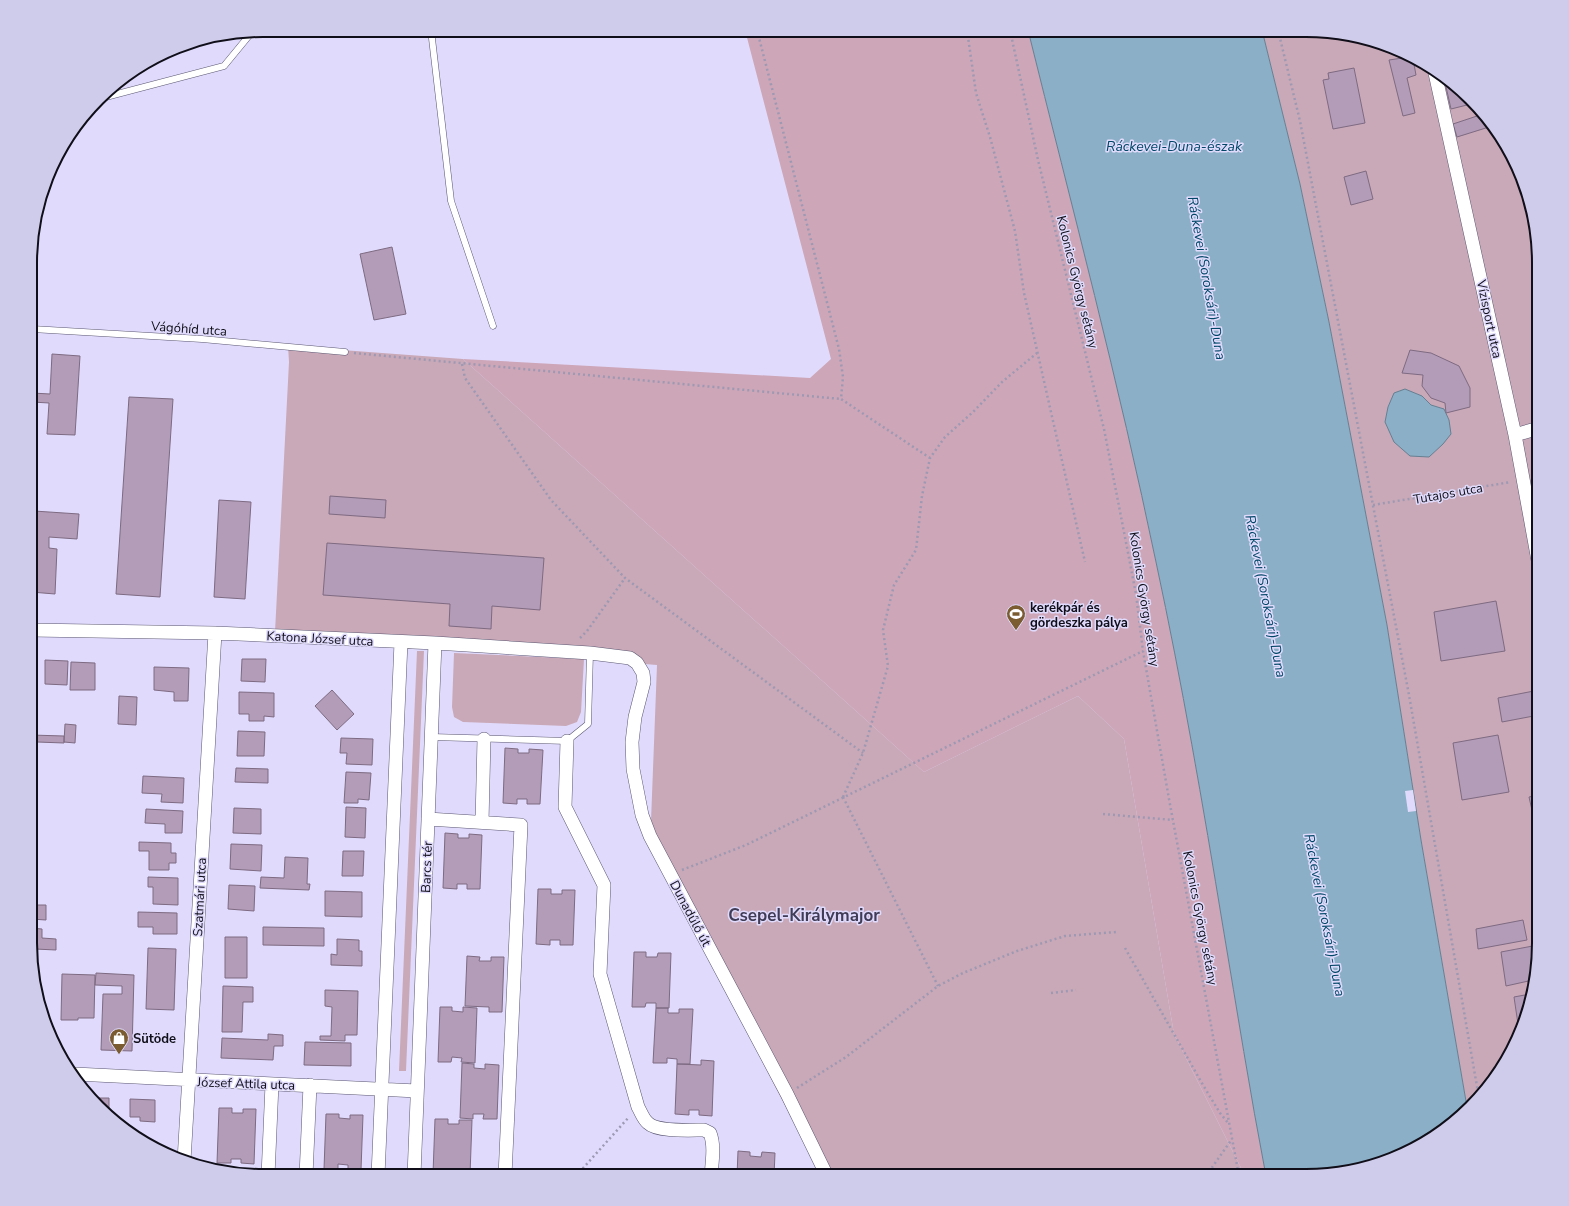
<svg xmlns="http://www.w3.org/2000/svg" width="1569" height="1206" viewBox="0 0 1569 1206" font-family="'Nunito Sans',sans-serif">
<rect width="100%" height="100%" fill="#e0dbfc"/>
<path fill="#c9a9b7" d="M1262,30h59l74,18 64,40 56,72 19,58 5,45 -1,695 -17,74 -40,64 -14,11 -46,-267 -34,-215 -58,-303 -29,-138z
M288,346l175,13 461,413 154,-76 46,43 50,295 71,142h-423l-172,-329 7,-182 -73,-6 -3,53 -4,10 -11,4 -103,-4 -9,-5 -2,-10 2,-54 129,6 -308,-27 14,-270z
M417,651h7l-18,420h-7z"/>
<path fill="#cda6b8" d="M745,30h283c44,177 91,354 128,532 26,121 47,243 67,365 14,83 27,166 43,249h-21l-71,-142 -50,-295 -46,-43 -154,76 -461,-413 347,19 21,-19z"/>
<path fill="#8bafc6" stroke="#667f92" d="M1028,30h234l38,154 29,138 58,303 34,215 46,267 -58,45 -58,19 -45,5h-40c-16,-83 -29,-166 -43,-249 -20,-122 -41,-244 -67,-365 -37,-178 -84,-355 -128,-532z
M1405,389l17,7 9,9 13,4 5,11 2,14 -8,10 -14,13 -19,-1 -16,-14 -9,-20 3,-15 6,-14z"/>
<path fill="#e0dbfc" d="M1413,790l3,21 -8,1 -3,-21z"/>
<path fill="#b29cb7" stroke="#7e6a82" d="M1409,57l4,2 3,16 -9,3 8,35 -12,3 -14,-56z
M1354,68l11,55 -32,6 -10,-49 6,-1 -1,-6z
M1444,78l15,10 12,16 -20,5z
M1480,115l9,12 -32,10 -4,-13z
M1366,171l7,28 -22,6 -7,-28z
M392,247l14,67 -32,6 -14,-66z
M1410,350l21,3 28,13 11,22v19l-24,6 -1,-10 -14,-5 -9,-12 1,-11 -21,-2z
M52,354l28,2 -5,79 -28,-1 2,-31 -17,-1v-9l18,1z
M129,397l44,2 -13,198 -44,-3z
M330,496l56,4 -1,18 -56,-4z
M219,500l32,2 -6,97 -31,-2z
M34,511l45,3 -2,25 -28,-2v11l8,1 -2,45 -24,-2v-45h4l1,-11h-5v-17l2,1z
M327,543l217,15 -4,52 -48,-4 -1,23 -42,-3 1,-22 -127,-9z
M1496,601l9,50 -64,10 -7,-49z
M242,659h24l-1,23 -24,-1z
M45,660l23,1 -1,24 -22,-1z
M71,662l24,1v27h-25z
M154,667l35,1 -1,33h-14v-9l-20,-2z
M332,690l22,24 -17,16 -22,-24z
M1539,690v25l-37,7 -4,-24z
M239,692l35,1v24l-10,-1v5h-15v-7h-10z
M119,696l18,1 -1,28 -18,-1z
M65,724l11,1 -1,18 -11,-1z
M238,731l27,1 -1,24h-27z
M31,735l33,1v7l-27,-1 -1,14h-5z
M1498,735l11,57 -47,8 -9,-57z
M341,738l32,1 -1,26 -26,-1 1,-11h-7z
M505,748l13,1v4h11v-4l14,1 -3,54h-13v-5h-10v5l-14,-1z
M31,759l4,1 -2,36h-2z
M236,768l32,1v14l-33,-1z
M346,772l25,1 -2,27 -11,-1v4h-14z
M143,776l41,2 -1,25 -22,-1 1,-8 -20,-1z
M1539,795v23l-5,1 -5,-22z
M346,807l20,1 -1,30 -20,-1z
M234,808l27,1v25l-28,-1z
M146,809l37,2 -1,22h-17v-9l-20,-1z
M445,833l13,1v4h11v-4l13,1 -2,54h-13v-5h-10v5l-14,-1z
M139,842l32,1v10h5v10h-7v7h-20v-19h-10z
M231,844l31,1 -1,26 -31,-2z
M343,851h21l-1,25h-21z
M285,857l23,1 -1,26h3l-1,6 -49,-2 1,-11 23,1z
M148,877l30,1v27l-25,-1v-17h-5z
M229,885l26,1 -1,25 -26,-2z
M538,889h13v5h11v-4h13l-2,55h-13v-5h-10v5l-14,-1z
M325,891l37,1v25l-37,-1z
M31,905h15v15l-15,-1z
M138,912l39,1v21h-24v-7h-15z
M1523,920l4,20 -49,9 -2,-20z
M263,927l61,1v18l-61,-1z
M31,928l11,1v9l14,1v11l-21,-1v8h-4z
M225,937h22v41h-22z
M337,939l22,1v11h3v15l-31,-1v-11l6,1z
M1538,945v13l-5,22 -27,6 -5,-34z
M148,948l28,1 -2,61 -28,-1z
M634,952h12v5h11l1,-4h13l-2,55h-13v-5h-10l-1,4h-13z
M467,956l13,1 -1,4h12v-4h13l-2,55h-13v-5l-24,-1z
M96,973l38,2 -2,76 -31,-1 2,-56h19v-8l-27,-1z
M62,974l33,1 -1,43h-16v2h-17z
M223,986l30,1v15h-10l-1,30h-20z
M325,990l33,1 -1,44h-12v6l-25,-1v-4h11l1,-29 -7,-1z
M1530,994l-7,29 -5,1 -4,-27z
M440,1007h12v4l11,1v-5l14,1 -2,55 -14,-1 1,-4 -10,-1 -1,5h-13z
M656,1008h12v5h11v-4h14l-3,55h-13v-5l-10,-1v5h-14z
M268,1034l15,1v11h-9l-1,14 -52,-2 1,-20 46,2z
M305,1042l46,1v23l-47,-1z
M701,1060l13,1 -2,55 -13,-1v-5h-10v5l-14,-1 2,-50 24,1z
M462,1063l12,1v4l11,1v-5l14,1 -2,54h-14l1,-5h-11v5l-13,-1z
M94,1098h15v19z
M130,1099l25,1v22l-15,-1v-4h-10z
M219,1108h13v5h11v-4h13l-2,55 -13,-1v-4h-10v4h-14z
M326,1114h13v4l11,1v-4h13l-2,55 -13,-1v-4l-10,-1v5h-14z
M435,1119h13v5h11v-4h13l-2,55 -13,-1v-4l-10,-1v5h-14z
M738,1151l12,1v4l11,1 1,-5 13,1 -1,23h-37z"/>
<g fill="none" stroke-linecap="round" stroke-linejoin="round">
<g stroke="#5b5672" stroke-width="7">
<path id="lane" d="M431,30l20,171 42,125
M102,98l122,-32 28,-34
M32,329l170,10 143,13
M432,737l135,4 21,-17 2,-71"/>
</g>
<g stroke="#5b5672" stroke-width="14">
<path id="street" d="M1435,73l80,362 24,131
M1515,435l24,-7
M31,630l184,3 220,10 155,10 40,5 7,5 6,10 1,9 -9,35 -3,25 1,27 9,46 8,21 137,258 40,82
M567,741l-2,66 39,78 -4,89 38,133c3,5 5,12 10,16 9,9 42,7 56,7l6,3c5,13 2,29 1,43
M428,819l93,6 -16,351
M482,822l2,-83
M75,1074l342,17
M184,1161l31,-528
M268,1176l4,-92
M306,1176l4,-91
M378,1176l23,-534
M414,1176l21,-533"/>
</g>
<path stroke="#9e99b3" stroke-width="2.5" stroke-dasharray="2 3" stroke-linecap="butt" d="M757,30l82,319 4,28 -2,22 89,59
M967,30l9,63 14,44 25,94 9,62 61,269
M1010,30l28,130 66,269 32,165 7,57 26,148 70,377
M1278,30l22,91 109,574 70,403
M354,353l487,46
M462,364l3,14 86,122 74,78 238,175
M1373,505l138,-23
M580,638l7,-7 38,-53
M843,797l20,-44 25,-87 -5,-36 11,-45 22,-35 6,-54 8,-38 15,-21 28,-25 29,-30 35,-29
M843,797l95,189
M1103,814l70,6
M682,870l64,-25 397,-194
M1125,948l78,137 17,28 9,11
M1051,993l25,-3
M797,1088l49,-31 92,-71 25,-13 54,-22 48,-15 51,-4
M576,1176l53,-59
M1206,1176l26,-37"/>
<use href="#lane" stroke="#fff" stroke-width="6"/>
<use href="#street" stroke="#fff" stroke-width="13"/>
</g>
<defs>
<g id="stadium-pin" transform="scale(1)"><path d="M0 17L-7.5 6A9.5 9.5 0 1 1 7.5 6Z" fill="#7b5c31" stroke="#e0dbfc"/><path d="M0-5a6.5 5 0 1 0 0 10a6.5 5 0 1 0 0-10ZM-3.5-1.8h7v3.6h-7Z" fill="#fff"/></g>
<g id="shop-pin" transform="scale(1)"><path d="M0 17L-7.5 6A9.5 9.5 0 1 1 7.5 6Z" fill="#7b5c31" stroke="#e0dbfc"/><path d="M-5-2.5h2.3a2.7 3.5 0 0 1 5.4 0H5L5.5 6h-11ZM-1.5-2.5h3a1.5 2.3 0 0 0-3 0Z" fill="#fff"/></g>
</defs>
<g fill-rule="evenodd">
<use href="#stadium-pin" x="1016" y="614"/>
<use href="#shop-pin" x="119" y="1038"/>
</g>
<g text-anchor="middle" stroke-width="3" stroke-linejoin="round" paint-order="stroke">
<g font-size="13" fill="#100e19" stroke="#e0dbfc">
<text transform="translate(1078 282) rotate(76)" y="5">Kolonics György sétány</text>
<text transform="translate(1490 319) rotate(78)" y="5">Vízisport utca</text>
<text transform="translate(189 328) rotate(4)" y="5">Vágóhíd utca</text>
<text transform="translate(1448 493) rotate(-10)" y="5">Tutajos utca</text>
<text transform="translate(1145 599) rotate(81)" y="5">Kolonics György sétány</text>
<text transform="translate(320 638) rotate(3)" y="5">Katona József utca</text>
<text transform="translate(426 867) rotate(-88)" y="5">Barcs tér</text>
<text transform="translate(199 897) rotate(-87)" y="5">Szatmári utca</text>
<text transform="translate(691 913) rotate(62)" y="5">Dunadűlő út</text>
<text transform="translate(1201 918) rotate(79)" y="5">Kolonics György sétány</text>
<text transform="translate(246 1083) rotate(2)" y="5">József Attila utca</text>
</g>
<g font-size="13" font-weight="bold" fill="#100e19" stroke="#e0dbfc" text-anchor="start">
<text x="1030" y="612">kerékpár és<tspan x="1030" dy="15">gördeszka pálya</tspan></text>
<text x="133" y="1043">Sütöde</text>
</g>
<g font-size="14" font-style="italic" fill="#004767" stroke="#e0dbfc">
<text x="1174" y="151">Ráckevei-Duna-észak</text>
<text transform="translate(1207 278) rotate(80)" y="5">Ráckevei (Soroksári)-Duna</text>
<text transform="translate(1266 596) rotate(79)" y="5">Ráckevei (Soroksári)-Duna</text>
<text transform="translate(1325 915) rotate(79)" y="5">Ráckevei (Soroksári)-Duna</text>
</g>
<g font-size="17" font-weight="bold" fill="#413c56" stroke="#e0dbfc">
<text x="804" y="921">Csepel-Királymajor</text>
</g>
</g>
<path d="M0 0H1569V1206H0ZM263 37H1306A226 226 0 0 1 1532 263V943A226 226 0 0 1 1306 1169H263A226 226 0 0 1 37 943V263A226 226 0 0 1 263 37Z" fill="#cfcbea" fill-rule="evenodd"/>
<path fill="none" stroke="#100e19" stroke-width="2" d="M263 37H1306A226 226 0 0 1 1532 263V943A226 226 0 0 1 1306 1169H263A226 226 0 0 1 37 943V263A226 226 0 0 1 263 37Z"/>
</svg>
